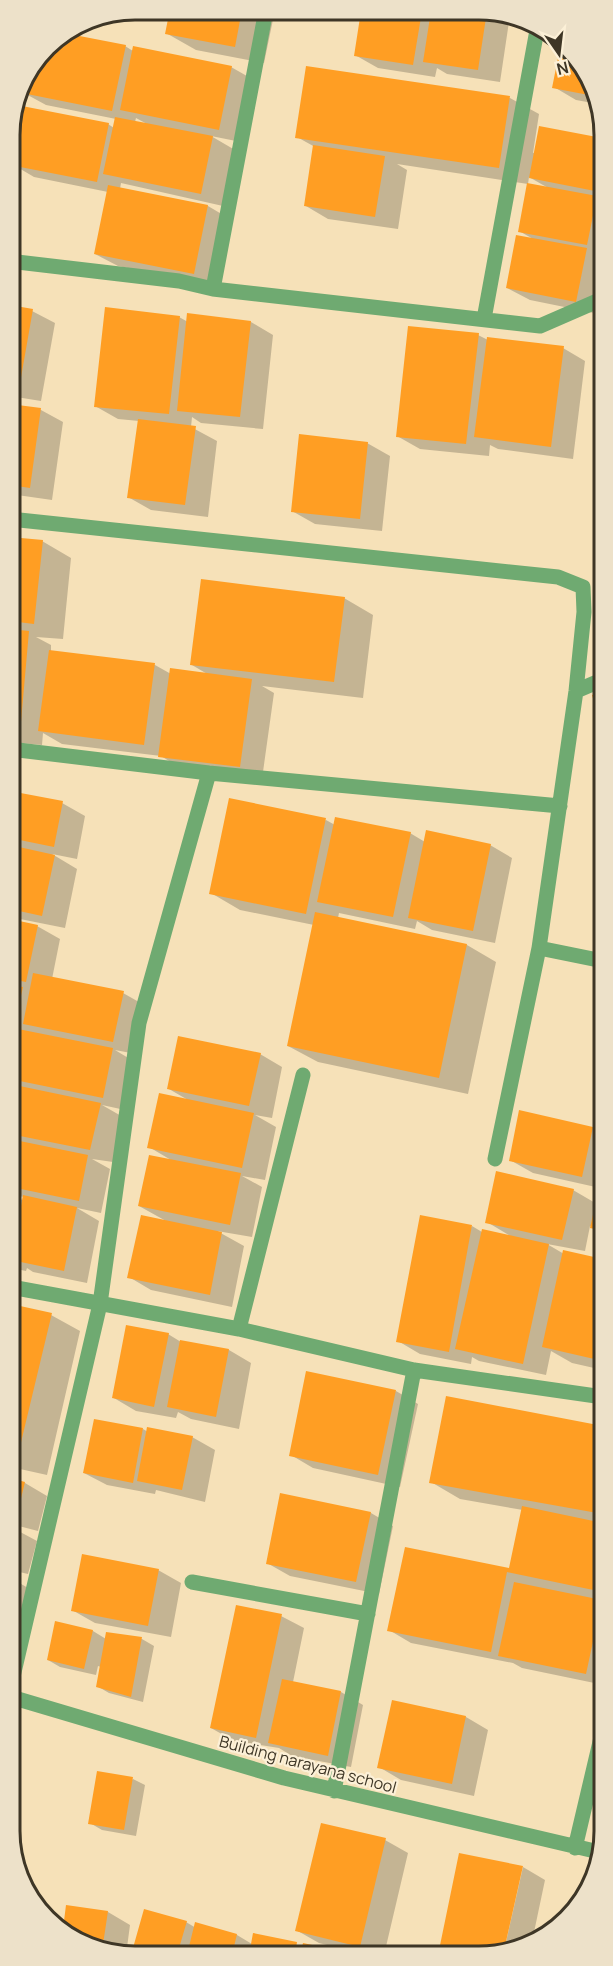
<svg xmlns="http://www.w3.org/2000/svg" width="613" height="1966" viewBox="0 0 613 1966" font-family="Manrope,sans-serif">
<rect width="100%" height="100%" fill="#f6e1b8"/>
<path fill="#0003" fill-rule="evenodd" d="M171,9l104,1 -11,53 -68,-13 -30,-17z
M363,11h140l7,4 -10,67 -53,-8 -10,-6 -2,9 -57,-9 -23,-13z
M62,34l63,12 8,5 98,16 23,13 -13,62 -30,-6 24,14 -12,56 -102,-23 -1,6 88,17 22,13 -13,67 -99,-20 -23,-12 13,-62 -74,-15 -22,-13 96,-40 6,4 2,-9 -70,-14 -22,-12 27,-53zM136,118l11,6 -12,-2z
M563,43l5,3 30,58 -22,-4 -22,-13z
M510,98l29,16 -6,39 69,-14v116l-8,-1 8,4v39l-3,17 -69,-14 -23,-12 28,-48 -16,-9 31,-42 -21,-12 -1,7 -131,-20 10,6 -9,59 -70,-10 -22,-13 9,-59 -18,-10z
M10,307l22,4 23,12 -14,78 -31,-5z
M179,317l9,5h63l22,13 -10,94 -62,-6 -9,-6 -1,10 26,14 -9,76 -57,-7 -23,-13 11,-76 -21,-2 -23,-13z
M478,335l10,5 75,8 22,13 -12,98 -75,-10 -8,-4 -1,11 -69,-7 -23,-13z
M10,405l31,5 22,12 -11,78 -42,-6z
M367,443l23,13 -8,75 -67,-7 -23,-13z
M10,538l32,3 29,17 -8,81 -27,-2 15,8v7l104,13 16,9 38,1 -17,-10 152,-67 29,17 -10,83 -101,-12 12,7 -12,86 -80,-10 -21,-13 -99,-12 -19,-11 -1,12 -32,-3z
M10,792l52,11 23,13 -8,43 -25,-5 25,15 -12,59 -55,-11z
M326,820l9,5 75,8 15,9 65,3 22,13 -17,85 -63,-13 -15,-9 -2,8 -76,-16 -1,5 129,27 29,17 -28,132 -150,-32 -30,-16 26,-121 -74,-15 -29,-17z
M10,921l27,5 23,13 -8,40 71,14 23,13 -10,48 -21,-4 20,12 -10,48 -23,-5 21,12 -10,45 -21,-3 18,10 -9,44 -24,-5 22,13 -12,62 -54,-11 -6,-4 -1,3 -15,-3 -1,-231 7,3 1,-5 -8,-1zM14,1195l10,2v4z
M260,1054l22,13 -10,51 -17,-3 21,12 -11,53 -23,-4 20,11 -10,50 -35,-6 27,15 -12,61 -81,-17 -22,-13 37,-56 -27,-15 32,-46 -22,-13 39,-47 -19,-11z
M520,1112l73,16 10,6v100l-13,-8 -5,25 -38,-7 17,10 39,6v110l-31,-7 -21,-12 -5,24 -67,-14 -7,-4 -1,7 -51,-10 -22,-13 74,-115 10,6 30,5 -25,-15 86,-32 24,14 3,-16 -67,-15 -23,-13z
M11,1305l40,10 29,16 -33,144 -36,-8z
M168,1334l13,8 48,8 22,13 -12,66 -48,-10 -13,-7 -2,6 -40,-7 -22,-13z
M396,1391l22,13 -18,83 -87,-19 -22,-13z
M447,1398l156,29v172h-5l5,3 1,83 -82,-17 -9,-5 -102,-20 -22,-13 121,-60 13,-60 -63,-11 -29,-17z
M143,1429l5,3 44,5 23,13 -10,52 -49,-12 -1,4 -48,-9 -23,-12z
M11,1480l14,3 22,13 -9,35 -27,-7z
M281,1495l90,18 22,13 -14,68 -89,-18 -23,-13z
M11,1527l26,14 -9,33 -17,-4z
M158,1570l23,13 -10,54 -76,-14 -23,-13z
M11,1578l17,10 -17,69z
M281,1616l23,12 -11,54 48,10 22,13 -12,62 -59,-11 -13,-8 -45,-7 -23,-13z
M57,1623l36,8 13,8 1,-5 35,5 12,7 -11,56 -34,-9 -12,-7 4,-19 -3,-1 -2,9 -36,-8 -12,-7z
M393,1702l73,15 22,13 -14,66 -73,-16 -22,-13z
M133,1779l12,6 -9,51 -34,-6 -12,-7z
M385,1840l23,13 -24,102h-17l-48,-12 -23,-13z
M523,1867l22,13 -12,57 -30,18z
M68,1907l40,5 22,13 -4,30h-16l-46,-25z
M186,1922l10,6 41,7 15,9 2,-9 49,12 48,8h-218z"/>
<path fill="#ff9e23" d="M170,9l72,1 -7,37 -70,-13z
M361,11h61l-9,54 -59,-9z
M431,11h56l-9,59 -55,-8z
M64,33l62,12 -14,66 -90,-18 4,-20 25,-33z
M561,43l7,3 26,50 -42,-8z
M133,46l99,20 -13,64 -99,-20z
M306,66l204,30 -11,72 -204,-30z
M22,106l87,17 -12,59 -87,-17z
M115,117l98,19 -12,58 -98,-20z
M539,126l63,12 -2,54 -71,-14z
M313,145l72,11 -10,61 -71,-11z
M527,183l70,13 -10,49 -69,-13z
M108,185l100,20 -14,69 -100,-20z
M516,235l71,13 -11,54 -70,-14z
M10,305l23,4 -14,80 -9,-1z
M105,307l75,9 -11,98 -75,-7z
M187,313l64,8 -11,96 -63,-6z
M408,326l71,7 -13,111 -70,-7z
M487,337l77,9 -13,101 -77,-10z
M602,349v27l-9,-24z
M10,404l31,4 -11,80 -20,-3z
M138,419l58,7 -11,79 -58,-7z
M299,434l69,8 -8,77 -69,-7z
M10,537l33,3 -9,84 -24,-3z
M201,579l144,18 -11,85 -144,-17z
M10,629l19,2 -9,102 -10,-1z
M49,650l106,13 -11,82 -106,-14z
M170,668l82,11 -12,88 -82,-10z
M602,692v38l-10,-35z
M10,791l53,10 -9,46 -44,-9z
M229,798l97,20 -20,96 -97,-20z
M335,817l76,15 -18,85 -76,-15z
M426,830l65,14 -18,87 -65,-13z
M10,845l45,10 -13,61 -32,-7z
M315,912l152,32 -28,134 -152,-32z
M10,919l28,6 -12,57 -16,-3z
M33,973l91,18 -11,51 -90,-18z
M10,985l13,2 -9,40h-4z
M18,1029l95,19 -10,50 -93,-19v-15z
M178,1036l83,17 -12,53 -82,-17z
M10,1084l91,19 -11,47 -80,-16z
M159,1093l95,20 -12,55 -95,-20z
M519,1110l74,17 -11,50 -73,-16z
M10,1139l78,16 -9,46 -68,-14z
M149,1155l92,18 -11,52 -92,-19z
M496,1171l78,18 -12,51 -77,-17z
M602,1174h1v57l-13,-3z
M11,1194l6,1 -5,27h-1z
M23,1195l54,12 -13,64 -53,-11z
M141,1215l81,17 -12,63 -83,-17z
M420,1215l52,10 -23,127 -53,-10z
M482,1229l67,15 -26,120 -68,-15z
M563,1250l40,9v102l-61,-14z
M11,1304l41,9 -35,146 -6,-1z
M126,1325l43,8 -15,74 -42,-9z
M180,1340l49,9 -13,68 -49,-10z
M306,1371l90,19 -18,85 -89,-19z
M446,1396l157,30v88l-174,-31z
M94,1419l49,9 -10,55 -50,-10z
M147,1427l46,9 -11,54 -45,-9z
M11,1478l14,4 -9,37 -5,-1z
M280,1493l91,19 -15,70 -90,-18z
M522,1506l81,17v69l-96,-20 -16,80 -104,-21 18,-84 104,21z
M82,1554l77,15 -11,57 -77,-15z
M514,1582l88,18 -16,74 -88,-18z
M236,1605l46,9 -26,124 -46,-10z
M55,1621l38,9 -9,39 -37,-9z
M106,1632l36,5 -11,60 -35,-10z
M282,1679l59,12 -13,65 -60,-13z
M392,1700l74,16 -14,68 -75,-16z
M97,1771l36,6 -9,53 -36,-6z
M321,1823l65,15 -26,109 -65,-16z
M459,1853l64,13 -20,89h-65z
M66,1905l42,6 -6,40 -39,-22z
M144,1909l43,12 -10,34h-46z
M195,1922l42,12 -5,21h-45z
M253,1933l44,9 -2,13h-46z
M303,1943l51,11v1h-54z"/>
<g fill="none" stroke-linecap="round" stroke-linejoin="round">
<path stroke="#6faa71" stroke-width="15" d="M9,144l9,-52
M9,261l170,20 34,8 327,37 62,-27
M213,289l53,-279
M484,319l53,-289
M10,519l548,58 25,10 1,25 -8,79 -37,257 -44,211
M576,691l26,-11
M10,749l199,24 351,33
M539,948l64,13
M11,1287l228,42 175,41 189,27
M239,1329l64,-254
M192,1582l176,32
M11,1685l89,-381 39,-281 70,-250
M11,1697l273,81 315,74
M334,1791l80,-421
M575,1848l29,-123"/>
</g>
<g text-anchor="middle" stroke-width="4.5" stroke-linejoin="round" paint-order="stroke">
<g font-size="16" fill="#3e3626" stroke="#fcf0d7">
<text transform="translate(308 1764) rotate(15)" y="6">Building narayana school</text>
</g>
</g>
<path d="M0 0H613V1966H0ZM135 20H479A115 115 0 0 1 594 135V1831A115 115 0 0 1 479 1946H135A115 115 0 0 1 20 1831V135A115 115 0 0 1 135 20Z" fill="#ede1c9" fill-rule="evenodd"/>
<path fill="none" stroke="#3e3626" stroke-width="3" d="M135 20H479A115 115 0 0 1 594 135V1831A115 115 0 0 1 479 1946H135A115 115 0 0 1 20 1831V135A115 115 0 0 1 135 20Z"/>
<g transform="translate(559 54) rotate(166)" stroke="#fcf0d7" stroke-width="4.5" paint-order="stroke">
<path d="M0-4.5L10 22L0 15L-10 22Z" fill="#3e3626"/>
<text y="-9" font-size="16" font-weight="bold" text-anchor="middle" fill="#3e3626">N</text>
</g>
</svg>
